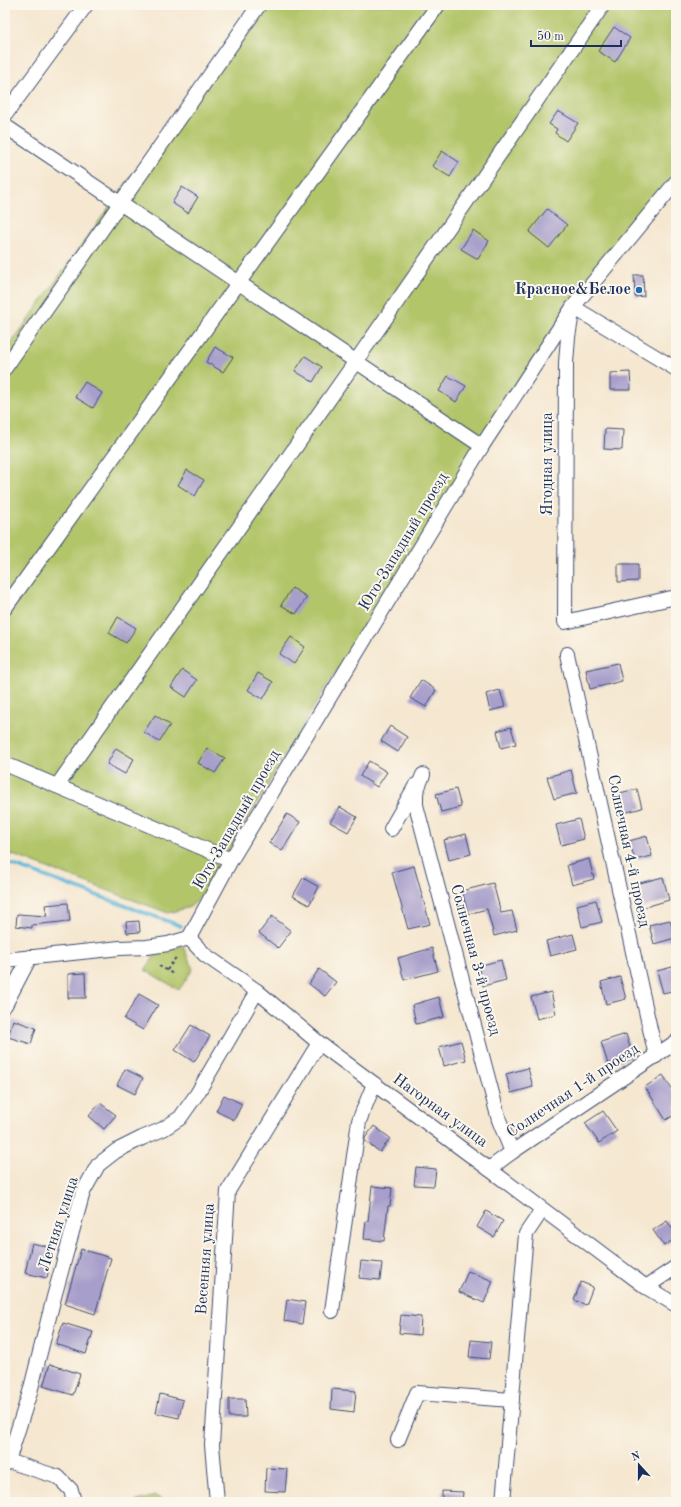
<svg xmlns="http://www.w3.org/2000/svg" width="681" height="1507" font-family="'Old Standard TT',serif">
  <rect width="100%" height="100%" fill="#fbf7ec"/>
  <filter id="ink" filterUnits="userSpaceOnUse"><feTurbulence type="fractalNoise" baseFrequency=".025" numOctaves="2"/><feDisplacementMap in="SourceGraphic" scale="8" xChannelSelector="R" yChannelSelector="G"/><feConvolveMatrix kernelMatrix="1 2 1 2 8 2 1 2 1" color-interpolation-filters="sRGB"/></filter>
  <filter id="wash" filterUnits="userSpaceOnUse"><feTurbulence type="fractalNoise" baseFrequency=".012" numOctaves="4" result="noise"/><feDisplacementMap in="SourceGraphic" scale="16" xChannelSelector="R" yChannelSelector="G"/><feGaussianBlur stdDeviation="0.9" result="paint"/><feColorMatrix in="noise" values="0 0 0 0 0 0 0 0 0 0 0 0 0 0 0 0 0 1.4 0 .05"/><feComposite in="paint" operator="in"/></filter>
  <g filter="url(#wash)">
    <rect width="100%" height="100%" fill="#f5e7d0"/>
    <!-- green -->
    <g fill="#b2c569" stroke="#667a64">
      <polygon points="254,5 676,5 676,172 571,307 321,695 201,897 190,907 168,913 5,852 5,352"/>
      <polygon points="183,946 193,969 179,990 145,970 158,951"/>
      <polygon points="155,1496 168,1502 135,1502 137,1501"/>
    </g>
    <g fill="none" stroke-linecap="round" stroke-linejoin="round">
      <!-- stream -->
      <polyline stroke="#5eb6db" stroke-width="3.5" points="5,862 181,926"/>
    </g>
    <g id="blocks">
      <!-- building -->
      <g fill="#a79ecb">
        <polygon points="614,27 630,38 615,62 598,51"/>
        <polygon points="558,111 578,123 566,141 555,133 557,129 549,124"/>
        <polygon points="442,151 459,162 450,177 432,166"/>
        <polygon points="182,187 198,197 188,213 172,203"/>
        <polygon points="547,209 567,225 549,248 529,232"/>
        <polygon points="473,230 489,241 478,259 461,249"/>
        <polygon points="634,275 643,275 644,296 635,297"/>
        <polygon points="215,347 233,357 223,372 206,362"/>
        <polygon points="305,356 322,367 313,382 295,371"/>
        <polygon points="630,372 631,390 610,390 610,373"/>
        <polygon points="448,376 466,386 456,402 439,391"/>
        <polygon points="85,382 102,393 93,408 75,397"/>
        <polygon points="605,429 623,430 622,450 604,449"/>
        <polygon points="187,470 204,480 195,496 178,485"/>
        <polygon points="618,564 638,564 638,581 618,582"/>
        <polygon points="292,588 307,597 296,614 281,605"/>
        <polygon points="118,617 136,628 126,643 109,633"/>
        <polygon points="291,637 305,647 294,664 279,654"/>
        <polygon points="618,663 622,681 590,689 586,670"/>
        <polygon points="182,670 197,680 186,697 171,687"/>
        <polygon points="258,673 273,682 263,699 248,690"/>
        <polygon points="421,680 436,690 426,707 410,698"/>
        <polygon points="500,690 505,707 490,711 486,694"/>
        <polygon points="155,715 170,725 159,742 144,732"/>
        <polygon points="390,726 407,737 398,752 381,741"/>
        <polygon points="511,727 516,744 501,748 497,731"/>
        <polygon points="116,748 134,759 125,774 107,764"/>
        <polygon points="207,748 225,758 215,773 198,763"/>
        <polygon points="369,761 387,772 377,787 360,776"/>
        <polygon points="571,770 577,793 554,799 547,777"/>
        <polygon points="456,789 461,807 441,812 436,794"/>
        <polygon points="637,789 642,808 620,814 615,794"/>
        <polygon points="340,807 357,817 348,832 330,822"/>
        <polygon points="287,814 300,822 282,851 269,843"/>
        <polygon points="579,819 584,839 561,845 556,825"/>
        <polygon points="466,834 471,854 449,860 444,840"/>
        <polygon points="647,836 652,856 635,860 629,841"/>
        <polygon points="589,859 594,879 572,885 567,865"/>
        <polygon points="414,866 430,924 408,929 392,872"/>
        <polygon points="663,877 669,900 642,908 636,884"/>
        <polygon points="303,878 319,887 309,905 293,896"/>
        <polygon points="493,883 501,913 512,911 517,930 494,936 487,909 468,914 462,891"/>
        <polygon points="596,900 602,922 582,927 577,905"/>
        <polygon points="68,903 70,921 32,925 32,928 16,926 17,914 47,916 45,905"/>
        <polygon points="272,916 291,931 278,948 259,933"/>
        <polygon points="670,920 675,938 654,944 649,925"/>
        <polygon points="139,921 140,932 127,933 126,922"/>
        <polygon points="573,934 577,949 550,956 546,941"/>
        <polygon points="432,948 438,971 404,980 398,958"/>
        <polygon points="501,960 506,980 483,986 478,966"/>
        <polygon points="676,966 676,990 663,993 657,971"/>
        <polygon points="319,969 336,982 325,996 309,984"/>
        <polygon points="85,973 86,998 68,998 68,974"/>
        <polygon points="620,977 626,999 606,1004 601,982"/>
        <polygon points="551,992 556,1014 537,1019 531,997"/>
        <polygon points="139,994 158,1005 143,1030 124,1019"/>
        <polygon points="439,997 444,1017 416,1024 412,1005"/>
        <polygon points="13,1020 36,1028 31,1044 8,1037"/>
        <polygon points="191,1025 210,1036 194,1062 175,1050"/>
        <polygon points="626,1034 633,1057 608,1064 601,1042"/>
        <polygon points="461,1041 466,1060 444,1066 439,1047"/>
        <polygon points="528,1068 533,1087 511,1093 506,1074"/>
        <polygon points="125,1069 143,1078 135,1094 117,1085"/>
        <polygon points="663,1075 676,1096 676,1114 666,1120 645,1087"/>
        <polygon points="224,1095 242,1104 234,1120 216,1111"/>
        <polygon points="100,1103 116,1115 104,1129 89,1116"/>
        <polygon points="603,1111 617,1131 599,1143 585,1123"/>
        <polygon points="374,1126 390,1138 380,1152 365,1141 365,1138"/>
        <polygon points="416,1167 436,1169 434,1186 414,1185"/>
        <polygon points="372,1186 392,1188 390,1206 388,1206 384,1241 364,1239 366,1221 368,1221"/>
        <polygon points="486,1211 503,1221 494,1237 477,1227"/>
        <polygon points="667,1221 676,1234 676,1238 664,1246 653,1230"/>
        <polygon points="32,1243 53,1248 47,1278 25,1273"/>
        <polygon points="81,1249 111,1258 95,1314 65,1304"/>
        <polygon points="361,1261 382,1263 380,1280 359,1278"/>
        <polygon points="468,1271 493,1281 484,1303 459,1292"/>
        <polygon points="581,1282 593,1287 586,1305 574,1300"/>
        <polygon points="287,1299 305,1302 302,1324 284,1321"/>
        <polygon points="401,1315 421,1317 420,1335 399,1333"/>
        <polygon points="63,1323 93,1332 86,1354 56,1344"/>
        <polygon points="471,1340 491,1342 489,1359 469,1357"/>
        <polygon points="50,1364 80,1374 73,1395 43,1386"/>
        <polygon points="332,1389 356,1391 354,1412 331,1409"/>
        <polygon points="160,1394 183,1400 179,1418 156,1413"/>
        <polygon points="229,1399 245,1399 246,1417 229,1417"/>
        <polygon points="266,1468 287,1469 285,1492 265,1491"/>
        <polygon points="442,1491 463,1492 462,1502 442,1502"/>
      </g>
    </g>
  </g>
  <g filter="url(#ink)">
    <use href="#blocks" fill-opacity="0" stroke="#3c4b6f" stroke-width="1"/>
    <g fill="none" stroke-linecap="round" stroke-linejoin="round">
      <defs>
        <g id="minor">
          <polyline points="5,115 86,5"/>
          <polyline points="5,126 482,446"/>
          <polyline points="5,368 259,5"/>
          <polyline points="676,369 573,307 568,337 566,363 565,622 676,597"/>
          <polyline points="5,608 438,5"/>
          <polyline points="567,654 656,1056"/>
          <polyline points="5,764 231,860"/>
          <polyline points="423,775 416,792 416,805 499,1120 512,1152"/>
          <polyline points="57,786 356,361 603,5"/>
          <polyline points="391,829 416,785"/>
          <polyline points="189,938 231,860 482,446 573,307 676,182"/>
          <polyline points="189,938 205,955 257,991 319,1043 489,1169 646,1287 676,1305"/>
          <polyline points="5,960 120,948 147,947 168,944 189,938"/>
          <polyline points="5,1005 30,957"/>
          <polyline points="489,1169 512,1152 676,1042"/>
          <polyline points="646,1287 676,1267"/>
          <polyline points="332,1311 359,1121 374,1084"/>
          <polyline points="398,1440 417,1393 512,1400"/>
          <polyline points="8,1461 30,1392 54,1297 83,1192 98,1165 116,1151 142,1138 163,1129 180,1118 197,1094 257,991"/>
          <polyline points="5,1464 8,1461 58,1477 71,1490 74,1502"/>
          <polyline points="217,1502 212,1445 228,1191 319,1043"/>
          <polyline points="503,1502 526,1234 542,1210"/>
        </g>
      </defs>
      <!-- minor casing -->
      <use href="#minor" stroke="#3c4b6f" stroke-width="16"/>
      <!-- path -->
      <g stroke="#3c4b6f" stroke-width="2" stroke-dasharray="3 3" stroke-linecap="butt">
        <polyline points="159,966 173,974"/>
        <polyline points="167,970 177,956"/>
      </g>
      <!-- minor -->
      <use href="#minor" stroke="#fff" stroke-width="14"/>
    </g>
  </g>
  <!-- markers -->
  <circle fill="#1f6fb2" stroke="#fbf7ec" stroke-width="1.5" cx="639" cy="290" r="4"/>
  <g text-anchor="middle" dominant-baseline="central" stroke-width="4" stroke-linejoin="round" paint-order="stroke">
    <!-- poi labels -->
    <g font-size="16" font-weight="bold" fill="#1b2f5e" stroke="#fbf7ec" text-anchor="end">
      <text x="631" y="290">Красное&amp;Белое</text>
    </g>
    <!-- street labels -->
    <g font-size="16" fill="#1b2f5e" stroke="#fbf7ec">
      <text transform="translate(548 464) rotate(-90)">Ягодная улица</text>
      <text transform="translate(404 542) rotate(-59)">Юго-Западный проезд</text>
      <text transform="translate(237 820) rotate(-60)">Юго-Западный проезд</text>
      <text transform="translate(628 851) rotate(78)">Солнечная 4-й проезд</text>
      <text transform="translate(475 960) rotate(75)">Солнечная 3-й проезд</text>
      <text transform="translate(573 1091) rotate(-34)">Солнечная 1-й проезд</text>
      <text transform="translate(440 1111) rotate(36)">Нагорная улица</text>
      <text transform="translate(59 1224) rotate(-72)">Летняя улица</text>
      <text transform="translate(206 1259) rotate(-86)">Весенняя улица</text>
    </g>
  </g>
  <!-- margin -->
  <rect width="681" height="1507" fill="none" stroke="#fbf7ec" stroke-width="20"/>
  <!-- north arrow -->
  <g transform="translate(639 1465) rotate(339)" stroke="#fbf7ec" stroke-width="3" paint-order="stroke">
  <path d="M0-3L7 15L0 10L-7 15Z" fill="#1b2f5e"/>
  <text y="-6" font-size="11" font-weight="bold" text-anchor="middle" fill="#1b2f5e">N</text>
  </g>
  <!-- scale -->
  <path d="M531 40v6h90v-6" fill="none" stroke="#1b2f5e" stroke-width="2"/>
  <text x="537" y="40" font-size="12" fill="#1b2f5e" stroke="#fbf7ec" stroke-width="3" paint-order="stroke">50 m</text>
</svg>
